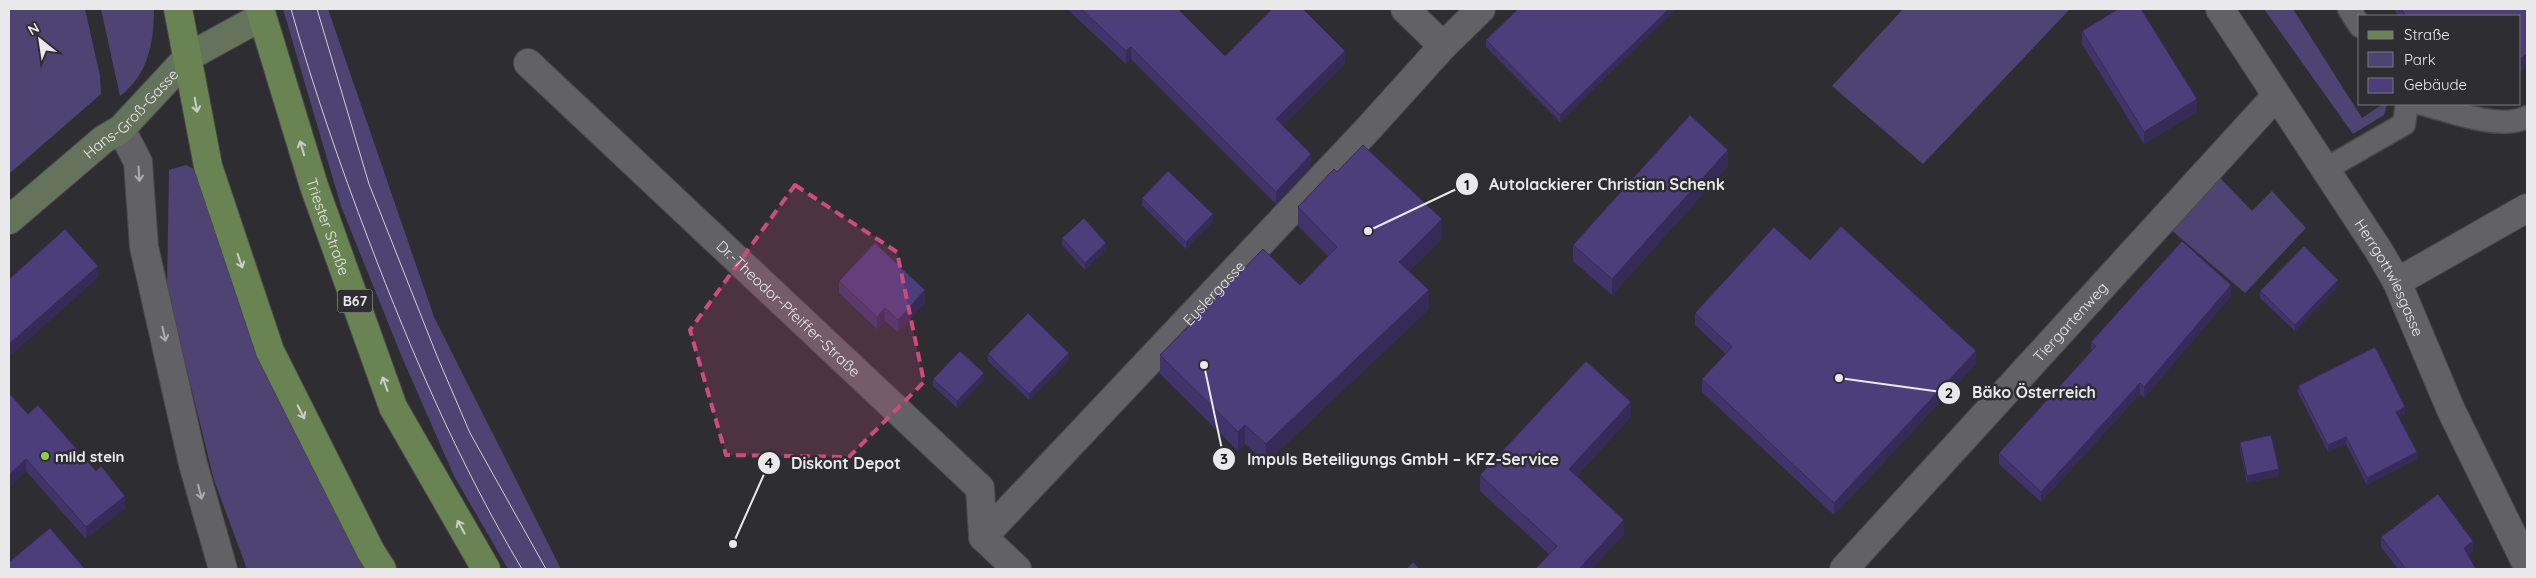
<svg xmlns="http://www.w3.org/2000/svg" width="2536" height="578" font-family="Quicksand,sans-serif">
  <rect width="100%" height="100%" fill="#2e2d32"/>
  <!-- green -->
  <g fill="#4e4474">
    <polygon points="9,9 85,9 100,76 101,94 9,174"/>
    <path d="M 101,9 L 154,9 C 154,42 148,75 120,96 Z"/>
    <polygon points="283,9 328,9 434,317 561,569 508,569 454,476 401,355 341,206"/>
    <polygon points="1903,9 2070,9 1923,164 1832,86"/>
    <polygon points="2264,9 2293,9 2362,118 2383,104 2387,104 2384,115 2353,134"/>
    <polygon points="186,165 200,172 367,569 247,569 214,480 167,289 169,170"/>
    <polygon points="2220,178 2252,211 2272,191 2306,228 2245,293 2170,229"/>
  </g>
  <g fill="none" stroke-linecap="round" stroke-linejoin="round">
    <defs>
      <g id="lane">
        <polyline points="2349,9 2360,26"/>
        <path d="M 2423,104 C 2451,111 2500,131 2527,117"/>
        <polyline points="2324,170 2404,124 2407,104"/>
      </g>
      <g id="street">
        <polyline points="1405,9 1443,46"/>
        <path id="s1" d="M 2220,9 L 2379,251 L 2397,282 L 2451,410 L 2527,565"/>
        <path id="s2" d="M 528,63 L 980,488 L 983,537 L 1017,569"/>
        <polyline points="121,129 138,162 144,247 193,464 223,569"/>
        <polyline points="2397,282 2527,208"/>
        <path id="s3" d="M 983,537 L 1369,128 L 1443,46 L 1481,9"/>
        <path id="s4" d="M 1844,569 L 2276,96"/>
      </g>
      <g id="secondary">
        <path id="s5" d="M 9,220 L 104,139 L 121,129 L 188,57 L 261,17"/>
      </g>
      <g id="primary">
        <polyline points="178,9 208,166 270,351 371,552 382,569"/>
        <path id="s6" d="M 260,9 L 314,186 L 393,407 L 486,569"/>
      </g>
    </defs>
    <!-- lane casing -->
    <use href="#lane" stroke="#49484b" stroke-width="25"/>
    <!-- street casing -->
    <use href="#street" stroke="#49484b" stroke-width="30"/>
    <!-- secondary casing -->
    <use href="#secondary" stroke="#49484b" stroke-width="30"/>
    <!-- primary casing -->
    <use href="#primary" stroke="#49484b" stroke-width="30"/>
    <!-- lane -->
    <use href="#lane" stroke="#616166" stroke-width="22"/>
    <!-- street -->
    <use href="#street" stroke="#616166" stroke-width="28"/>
    <!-- secondary -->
    <use href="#secondary" stroke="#65725c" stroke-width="28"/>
    <!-- primary -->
    <use href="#primary" stroke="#698452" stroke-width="28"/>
    <!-- tram -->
    <g stroke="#cfced1" stroke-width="1">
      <path d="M 291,9 C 313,87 340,165 369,241 C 412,354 460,465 522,569"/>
      <polyline points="317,9 369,184 437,356 470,433 546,569"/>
    </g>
  </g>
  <!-- wall -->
  <g fill="#41346a">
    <polygon points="1067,9 1178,9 1225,56 1345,63 1283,125 1311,166 1276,204 1131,59 1126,64"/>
    <polygon points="1518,9 1676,9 1560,122 1486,47 1486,40"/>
    <polygon points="2394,9 2527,9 2520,16 2398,16"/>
    <polygon points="2082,31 2197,112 2144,144 2082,44"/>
    <polygon points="1728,166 1612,295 1573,261 1573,245"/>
    <polygon points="1337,172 1442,238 1409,271 1429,309 1266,463 1245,444 1238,451 1160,374 1160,355 1300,285 1328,256 1298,226 1298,207"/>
    <polygon points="1142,198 1213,221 1186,249 1142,205"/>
    <polygon points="1062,238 1106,250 1085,270 1062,245"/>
    <polygon points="1810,260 1976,364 1834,515 1702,392 1702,379 1726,354 1695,325 1695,313"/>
    <polygon points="839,281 925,303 898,332 885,321 877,329 839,293"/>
    <polygon points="2338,287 2295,331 2260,298 2260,291"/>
    <polygon points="2231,296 2144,398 2140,394 2041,502 1999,464 1999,453 2091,352 2091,342"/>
    <polygon points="988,354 1069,360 1029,400 988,361"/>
    <polygon points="933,379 984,380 957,408 933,386"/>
    <polygon points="2298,386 2405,414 2399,417 2417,459 2367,485 2346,444 2328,452 2298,393"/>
    <polygon points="28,414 125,508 86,539 26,471 9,487"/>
    <polygon points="1631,417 1576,476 1624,535 1549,554 1480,491 1480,475"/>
    <polygon points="2240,442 2279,476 2247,483 2240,449"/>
    <polygon points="2381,537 2473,551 2468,555 2476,569 2398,569 2381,547"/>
  </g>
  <!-- shaded-wall -->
  <g fill="#352b56">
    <polygon points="1669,9 1676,9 1560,122 1560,115"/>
    <polygon points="1131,47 1131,59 1126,64 1126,51"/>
    <polygon points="1345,51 1345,63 1276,132 1276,119"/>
    <polygon points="2527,54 2527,67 2520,72 2520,59"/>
    <polygon points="2197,99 2197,112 2144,144 2144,132"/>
    <polygon points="1728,150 1728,166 1612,295 1612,279"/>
    <polygon points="1311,154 1311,166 1276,204 1276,192"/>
    <polygon points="1213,214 1213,221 1186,249 1186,242"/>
    <polygon points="1442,219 1442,238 1399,281 1399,262"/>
    <polygon points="1106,243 1106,250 1085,270 1085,263"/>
    <polygon points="98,266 98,278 9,357 9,344"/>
    <polygon points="2338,280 2338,287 2295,331 2295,325"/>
    <polygon points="2231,285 2231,296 2144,398 2144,387"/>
    <polygon points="925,290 925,303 898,332 898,320"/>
    <polygon points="1429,290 1429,309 1266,463 1266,444"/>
    <polygon points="885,308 885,321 877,329 877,317"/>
    <polygon points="1976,351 1976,364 1834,515 1834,503"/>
    <polygon points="1069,353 1069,360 1029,400 1029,394"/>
    <polygon points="984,373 984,380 957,408 957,401"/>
    <polygon points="2140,383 2140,394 2041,502 2041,492"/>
    <polygon points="1631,402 1631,417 1569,485 1569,469"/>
    <polygon points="2405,407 2405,414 2396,419 2396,412"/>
    <polygon points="1245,425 1245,444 1238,451 1238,432"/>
    <polygon points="2346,437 2346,444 2328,452 2328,445"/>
    <polygon points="2417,452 2417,459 2367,485 2367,478"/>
    <polygon points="26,459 26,471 9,487 9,475"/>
    <polygon points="2279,469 2279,476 2247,483 2247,476"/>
    <polygon points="125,496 125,508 86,539 86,527"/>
    <polygon points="1624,520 1624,535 1592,569 1579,569"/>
    <polygon points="2473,541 2473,551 2464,559 2464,548"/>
  </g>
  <!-- building -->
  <g fill="#4c3d7b" stroke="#352b56">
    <polygon points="1081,9 1178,9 1225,56 1272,9 1303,9 1345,51 1276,119 1311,154 1276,192 1131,47 1126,51"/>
    <polygon points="1518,9 1669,9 1560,115 1486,40"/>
    <polygon points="2118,9 2141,9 2197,99 2144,132 2082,31"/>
    <polygon points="2401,9 2527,9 2527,54 2520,59 2520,16 2406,16"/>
    <polygon points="1690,115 1728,150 1612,279 1573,245"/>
    <polygon points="1363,145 1442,219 1399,262 1429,290 1266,444 1245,425 1238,432 1160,355 1263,249 1300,285 1337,247 1298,207 1334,169 1337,172"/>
    <polygon points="1168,171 1213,214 1186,242 1142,198"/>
    <polygon points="1084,218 1106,243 1085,263 1062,238"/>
    <polygon points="1841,226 1976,351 1834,503 1702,379 1732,347 1695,313 1774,227 1810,260"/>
    <polygon points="65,229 98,266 9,344 9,279"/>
    <polygon points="2182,241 2231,285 2144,387 2140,383 2041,492 1999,453 2096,346 2091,342"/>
    <polygon points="875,243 925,290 898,320 885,308 877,317 839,281"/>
    <polygon points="2304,246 2338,280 2295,325 2260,291"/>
    <polygon points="1028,313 1069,353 1029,394 988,354"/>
    <polygon points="2375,347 2405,407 2396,412 2417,452 2367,478 2346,437 2328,445 2298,386"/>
    <polygon points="960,351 984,373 957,401 933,379"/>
    <polygon points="1586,361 1631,402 1569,469 1624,520 1579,569 1535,569 1557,546 1480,475"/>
    <polygon points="9,393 28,414 38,405 96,471 101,466 125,496 86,527 26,459 9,475"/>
    <polygon points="2271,435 2279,469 2247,476 2240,442"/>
    <polygon points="2438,494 2473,541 2464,548 2476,569 2406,569 2381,537"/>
    <polygon points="50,528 85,569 9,569 9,562"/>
    <polygon points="1413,562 1420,569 1406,569"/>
  </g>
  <!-- one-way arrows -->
  <defs><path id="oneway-shaft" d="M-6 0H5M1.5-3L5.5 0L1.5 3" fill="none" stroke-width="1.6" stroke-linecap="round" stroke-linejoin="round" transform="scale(1.25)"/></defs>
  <g stroke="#c9cfc5">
    <use href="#oneway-shaft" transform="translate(196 105) rotate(80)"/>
    <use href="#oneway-shaft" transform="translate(302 148) rotate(-107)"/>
    <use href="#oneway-shaft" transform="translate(240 261) rotate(71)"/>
    <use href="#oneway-shaft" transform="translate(385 384) rotate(-110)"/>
    <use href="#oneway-shaft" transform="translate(301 412) rotate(63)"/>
    <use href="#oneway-shaft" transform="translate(461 527) rotate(-119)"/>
  </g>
  <g stroke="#acabaf">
    <use href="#oneway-shaft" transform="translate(139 174) rotate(86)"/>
    <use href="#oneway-shaft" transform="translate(164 334) rotate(77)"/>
    <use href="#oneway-shaft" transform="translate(200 492) rotate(75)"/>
  </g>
  <!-- marked area -->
  <path fill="#cc4c7f" fill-opacity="0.2" stroke="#cc4c7f" stroke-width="4" stroke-dasharray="10 6" stroke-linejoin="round" d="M 795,185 L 897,252 L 924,382 L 849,457 L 726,455 L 690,330 Z"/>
  <!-- markers -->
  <circle fill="#8cce45" stroke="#2e2d32" stroke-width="2" cx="45" cy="456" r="5"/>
  <g text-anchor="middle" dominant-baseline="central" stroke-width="5" stroke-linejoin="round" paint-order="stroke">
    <!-- shield labels -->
    <rect fill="#2e2d32" stroke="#b1b0b4" stroke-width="1" x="337.5" y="289.5" width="35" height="23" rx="4"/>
    <g font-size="14" font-weight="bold" fill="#e9e8eb">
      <text x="355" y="301">B67</text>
    </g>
    <!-- street labels -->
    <g font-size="15" fill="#e9e8eb" stroke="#2e2d32">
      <text stroke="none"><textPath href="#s5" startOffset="162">Hans-Groß-Gasse</textPath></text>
      <text stroke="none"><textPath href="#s6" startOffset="228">Triester Straße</textPath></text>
      <text stroke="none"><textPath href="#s1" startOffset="318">Herrgottwiesgasse</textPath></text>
      <text stroke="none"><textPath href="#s3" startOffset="336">Eyslergasse</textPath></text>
      <text stroke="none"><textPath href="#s2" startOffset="358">Dr.-Theodor-Pfeiffer-Straße</textPath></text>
      <text stroke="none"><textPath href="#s4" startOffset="335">Tiergartenweg</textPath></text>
    </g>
    <!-- poi labels -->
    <g font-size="15" font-weight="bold" fill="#e9e8eb" stroke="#2e2d32" text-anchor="start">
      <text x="55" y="456">mild stein</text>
    </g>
  </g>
  <!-- callouts -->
  <path fill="none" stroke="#e9e8eb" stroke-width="2" d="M1368 231L1467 184M1839 378L1949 393M1204 365L1224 459M733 544L769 463"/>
  <g fill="#e9e8eb" stroke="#2e2d32" stroke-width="2">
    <circle cx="1368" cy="231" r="5"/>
    <circle cx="1839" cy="378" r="5"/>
    <circle cx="1204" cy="365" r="5"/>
    <circle cx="733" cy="544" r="5"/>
    <circle cx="1467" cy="184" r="12"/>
    <circle cx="1949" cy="393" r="12"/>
    <circle cx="1224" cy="459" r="12"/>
    <circle cx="769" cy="463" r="12"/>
  </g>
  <g font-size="15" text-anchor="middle" font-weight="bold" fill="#111">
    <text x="1467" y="190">1</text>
    <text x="1949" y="398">2</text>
    <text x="1224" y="464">3</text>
    <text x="769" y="468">4</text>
  </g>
  <g font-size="16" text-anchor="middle" font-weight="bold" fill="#e9e8eb" stroke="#2e2d32" stroke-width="5" stroke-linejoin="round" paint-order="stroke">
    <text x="1607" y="190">Autolackierer Christian Schenk</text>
    <text x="2034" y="398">Bäko Österreich</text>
    <text x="1403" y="465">Impuls Beteiligungs GmbH – KFZ-Service</text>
    <text x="846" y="469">Diskont Depot</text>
  </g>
  <!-- border -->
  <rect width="2536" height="578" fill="none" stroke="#e9e8eb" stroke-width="20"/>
  <!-- legend -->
  <rect x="2358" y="15" width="162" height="90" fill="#2e2d32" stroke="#79787c"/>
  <rect x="2368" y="31" width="25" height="8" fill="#698452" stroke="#79787c"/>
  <text x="2404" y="40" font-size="15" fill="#e9e8eb">Straße</text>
  <rect x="2368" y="52" width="25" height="15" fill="#4e4474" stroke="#79787c"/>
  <text x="2404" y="65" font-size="15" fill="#e9e8eb">Park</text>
  <rect x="2368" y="78" width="25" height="15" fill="#4c3d7b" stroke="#79787c"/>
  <text x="2404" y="90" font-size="15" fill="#e9e8eb">Gebäude</text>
  <!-- north arrow -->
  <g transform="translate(40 40) rotate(330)" stroke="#2e2d32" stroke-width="4" paint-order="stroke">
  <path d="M0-4L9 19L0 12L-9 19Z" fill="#e9e8eb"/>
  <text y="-8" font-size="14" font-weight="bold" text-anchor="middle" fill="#e9e8eb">N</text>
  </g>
</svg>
